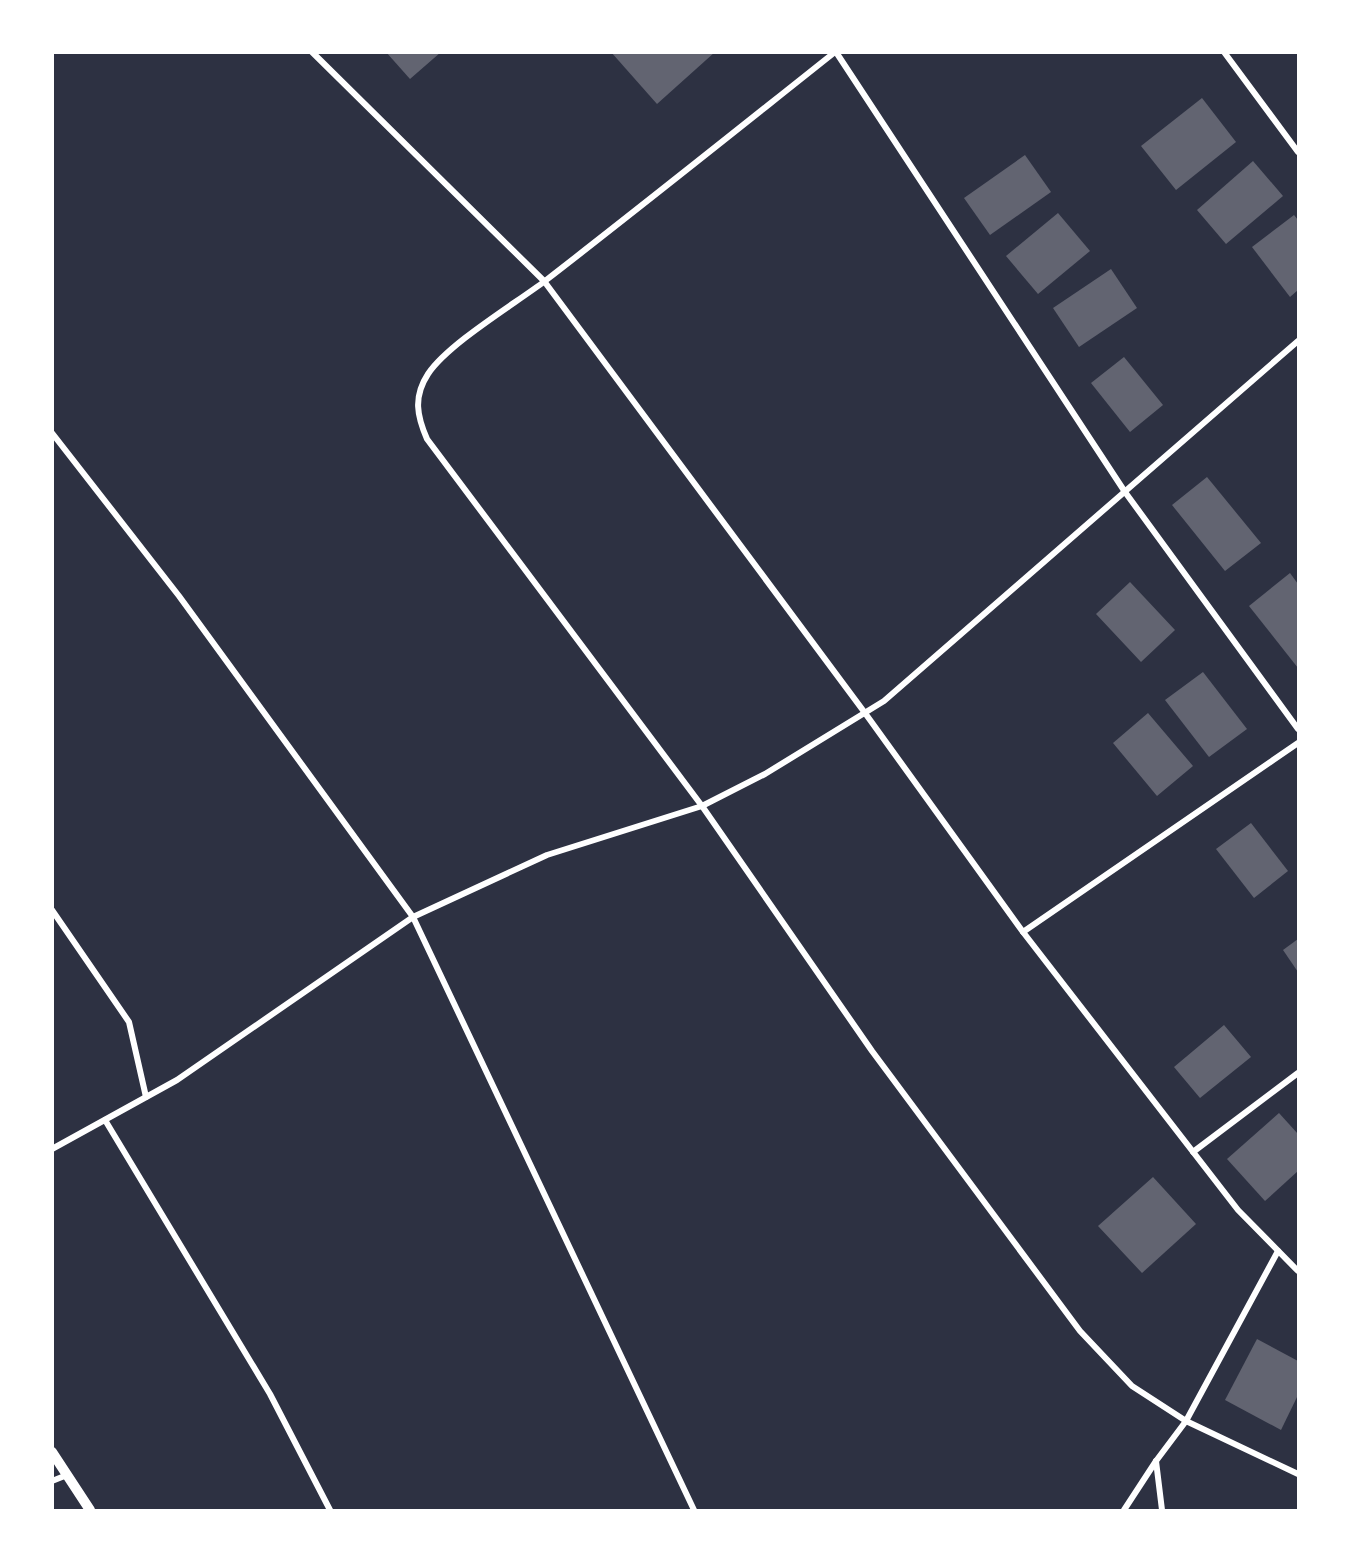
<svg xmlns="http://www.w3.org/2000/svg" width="1351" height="1563" font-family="Barlow,sans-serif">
  <rect width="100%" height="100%" fill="#2d3142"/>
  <!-- building -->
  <g fill="#626471">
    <polygon points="386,52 441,52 410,79"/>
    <polygon points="611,52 715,52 657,104"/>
    <polygon points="1202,98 1236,142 1176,190 1141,146"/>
    <polygon points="1025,155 1051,192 990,235 964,198"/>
    <polygon points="1253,161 1283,196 1226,244 1197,210"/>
    <polygon points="1058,213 1090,251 1038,294 1006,256"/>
    <polygon points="1294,215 1298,220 1298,290 1290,297 1252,247"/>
    <polygon points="1111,269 1137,308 1079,347 1053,308"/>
    <polygon points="1124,357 1163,405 1130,432 1091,383"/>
    <polygon points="1207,477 1261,543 1225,571 1172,505"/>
    <polygon points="1290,573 1298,584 1298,668 1249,606"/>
    <polygon points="1130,582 1175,630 1141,662 1096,614"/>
    <polygon points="1203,672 1247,729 1209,757 1165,700"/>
    <polygon points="1148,713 1193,766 1157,796 1113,743"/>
    <polygon points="1251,823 1288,871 1254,898 1216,849"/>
    <polygon points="1298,939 1298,972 1283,950"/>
    <polygon points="1224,1025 1251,1057 1200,1098 1174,1067"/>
    <polygon points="1279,1113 1298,1134 1298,1171 1265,1201 1227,1159"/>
    <polygon points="1153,1177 1196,1224 1142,1273 1098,1226"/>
    <polygon points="1257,1339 1298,1361 1298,1395 1281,1430 1225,1400"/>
  </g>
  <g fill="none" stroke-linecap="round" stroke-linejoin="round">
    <!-- minor -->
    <g stroke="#fff" stroke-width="6">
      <polyline points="312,52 544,281 865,713 1023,932 1238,1210 1298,1271"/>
      <path d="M 835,52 C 738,129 642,206 545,281 C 513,305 448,344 428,374 C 413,397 417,416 427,439 L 702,806 L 872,1051 L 1080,1331 L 1132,1386 L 1186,1421 L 1298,1474"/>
      <polyline points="836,52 1125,492 1298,729"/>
      <polyline points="1224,52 1298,152"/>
      <polyline points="52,433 179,596 413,917 694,1510"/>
      <polyline points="52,910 129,1022 146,1097"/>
      <polyline points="1023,932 1298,743"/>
      <polyline points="105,1120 270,1394 330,1510"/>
      <polyline points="52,1149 177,1080 413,917 547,855 702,806 765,774 884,701 1298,341"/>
      <polyline points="1193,1152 1298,1073"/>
      <polyline points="1156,1461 1162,1510"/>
      <polyline points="52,1481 67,1475"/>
      <polyline points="1124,1510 1156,1461 1186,1421 1278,1251"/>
    </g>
    <!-- tertiary -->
    <polyline stroke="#fff" stroke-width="10" points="52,1452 90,1510"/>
  </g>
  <!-- border -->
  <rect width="1351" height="1563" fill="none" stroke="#ffffff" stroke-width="108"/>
</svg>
